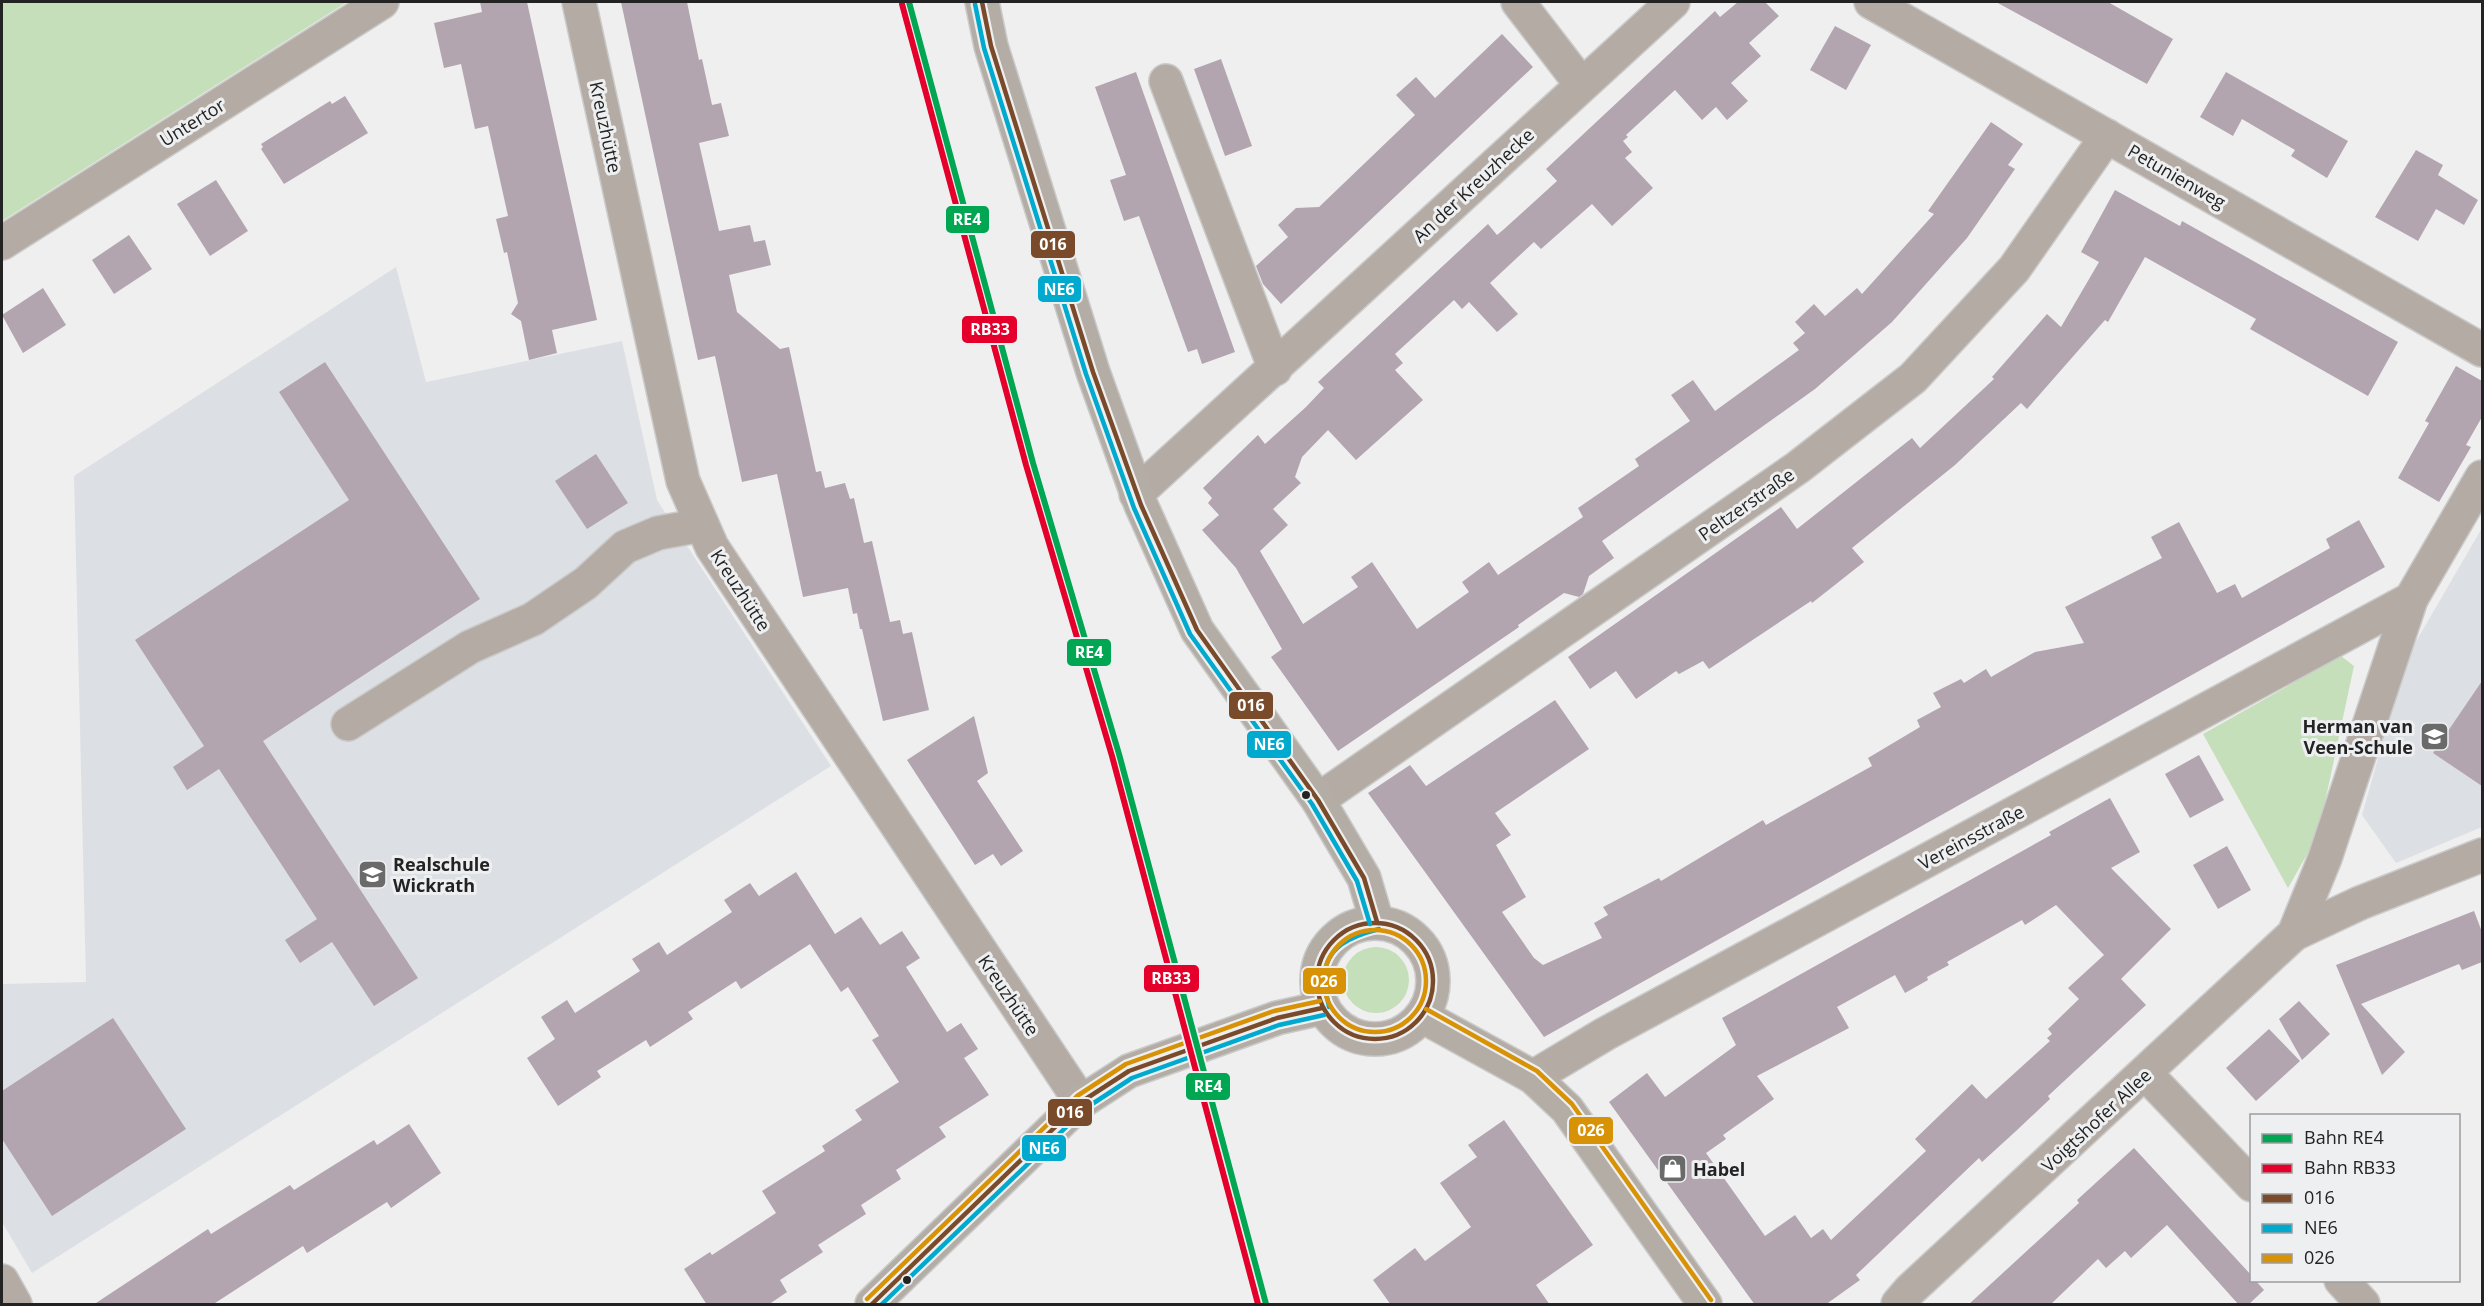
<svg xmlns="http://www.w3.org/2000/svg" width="2484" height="1306" font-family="'Open Sans',sans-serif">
  <rect width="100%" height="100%" fill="#efefef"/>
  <!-- built -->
  <g fill="#dce0e4">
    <polygon points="396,267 426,382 622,341 657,500 831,766 32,1273 2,1222 2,984 86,982 74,476"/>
    <polygon points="2482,528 2482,827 2396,863 2362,815 2407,657"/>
  </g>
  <!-- green -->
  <g fill="#c6dfbb">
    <polygon points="2,2 347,2 2,221"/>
    <polygon points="2341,656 2354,666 2318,835 2288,888 2203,734"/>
    <circle cx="1376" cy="980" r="33"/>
  </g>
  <!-- building -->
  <g fill="#b2a5b0" fill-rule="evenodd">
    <polygon points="480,2 527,2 597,320 552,330 557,353 529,360 521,321 511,314 518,303 507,252 504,253 496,219 508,216 488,126 475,129 461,64 444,68 434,23 482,12"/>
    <polygon points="621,2 687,2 699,60 702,59 712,105 721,103 729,136 699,143 719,231 750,225 754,242 765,240 771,265 729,275 737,312 780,349 789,347 816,472 821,471 825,488 845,483 850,499 854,498 864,543 872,541 890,622 900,620 903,634 912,632 929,710 883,721 862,629 860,629 857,613 853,614 848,588 803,597 777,474 742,482 715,356 698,360"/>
    <polygon points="1738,2 1765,2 1779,16 1749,43 1761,56 1731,83 1748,101 1727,120 1716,107 1702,120 1675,90 1626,135 1628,137 1623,141 1632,152 1625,158 1653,188 1612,226 1592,204 1541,249 1534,242 1490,283 1518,314 1497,332 1469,302 1462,309 1454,300 1395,354 1403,363 1395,370 1423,400 1356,460 1328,430 1302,457 1295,477 1301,483 1273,509 1288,525 1260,551 1303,624 1358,587 1351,577 1372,562 1417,629 1469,592 1462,582 1489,562 1498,575 1583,517 1578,508 1639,466 1635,459 1690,421 1671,395 1693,380 1715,411 1799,350 1793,343 1805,333 1795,322 1814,304 1825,316 1857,288 1862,294 1934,214 1928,211 1991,122 2023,144 2008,165 2015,169 1967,238 1892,322 1815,389 1602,541 1614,558 1589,576 1583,594 1579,597 1564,593 1518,625 1519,627 1338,751 1271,657 1282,649 1236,568 1202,530 1219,515 1208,503 1212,498 1203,488 1258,435 1265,444 1306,407 1324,388 1318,382 1488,224 1497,235 1503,230 1557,181 1546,169 1715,11 1720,17"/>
    <polygon points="1996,2 2108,2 2173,39 2147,84"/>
    <polygon points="1835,26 1871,45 1846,90 1810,70"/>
    <polygon points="1502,34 1533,67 1281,304 1263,284 1256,266 1288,237 1278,225 1296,208 1319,207 1415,115 1396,95 1416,77 1435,98"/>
    <polygon points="1221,59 1252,146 1225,156 1194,69"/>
    <polygon points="1136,72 1235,352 1202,364 1197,349 1188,352 1139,216 1124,221 1110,180 1126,175 1095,87"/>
    <polygon points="2226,72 2348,141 2327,178 2291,156 2295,150 2242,119 2233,136 2200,117"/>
    <polygon points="345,96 368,133 284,184 261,149 263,147 261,144 330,101 332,104"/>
    <polygon points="2416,150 2443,165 2438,175 2478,200 2464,225 2436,209 2418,241 2375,217"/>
    <polygon points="216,180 248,231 210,256 177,204"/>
    <polygon points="2115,190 2180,226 2182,221 2398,342 2368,396 2250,329 2256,319 2145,257 2108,322 2105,320 2027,409 2021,403 1955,465 1852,548 1864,562 1812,603 1811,601 1709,669 1703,661 1679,674 1676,671 1636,699 1616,671 1590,689 1568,657 1781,507 1797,529 1912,438 1920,448 1994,379 1992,377 2047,314 2061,327 2099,262 2081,252"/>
    <polygon points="129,235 152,269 114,294 92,260"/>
    <polygon points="43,288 66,325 23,353 2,315"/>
    <polygon points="325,362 480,599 263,741 418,978 374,1006 332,942 300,963 285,940 317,919 219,769 187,790 173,767 204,746 135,640 349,500 279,392"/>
    <polygon points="2456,366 2482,381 2482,417 2466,445 2471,447 2439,502 2398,478 2429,423 2425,421"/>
    <polygon points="596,454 628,503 587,529 555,481"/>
    <polygon points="2359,520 2385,567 1544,1037 1368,793 1410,765 1426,786 1555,700 1589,749 1495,813 1511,835 1496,845 1526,897 1502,912 1534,958 1543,965 1602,938 1594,923 1608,915 1603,907 1659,878 1661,881 1763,820 1766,825 1872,766 1868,758 1920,727 1917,720 1941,707 1933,693 1961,679 1964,683 1986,669 1991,677 2035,652 2084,643 2065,607 2162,558 2151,537 2179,522 2217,593 2235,584 2242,598 2330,548 2326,539"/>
    <polygon points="2482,681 2482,786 2433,753"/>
    <polygon points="974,716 988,773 977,781 1023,851 1001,866 993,854 975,865 907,760"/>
    <polygon points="2199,755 2224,800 2190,818 2165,774"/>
    <path d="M 2110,798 L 2140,852 L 2111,868 L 2171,929 L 2121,979 L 2146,1005 L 2048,1096 L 2050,1099 L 2016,1131 L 1982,1162 L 1979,1158 L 1856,1275 L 1860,1280 L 1825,1305 L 1755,1305 L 1609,1102 L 1647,1073 L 1665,1097 L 1736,1045 L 1722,1018 L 2051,835 L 2049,832 ZM 2056,905 L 2104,955 L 2068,988 L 2079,999 L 2048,1029 L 2052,1034 L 2047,1038 L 2050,1041 L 1986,1099 L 1972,1084 L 1915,1139 L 1926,1151 L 1831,1240 L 1823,1229 L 1811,1238 L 1795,1215 L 1765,1236 L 1706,1153 L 1726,1139 L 1723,1135 L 1774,1099 L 1757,1076 L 1849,1028 L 1837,1007 L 1895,975 L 1905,993 L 1928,980 L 1927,977 L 1949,965 L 1947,962 L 2022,920 L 2025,925 Z"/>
    <polygon points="2227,846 2251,890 2218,909 2193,865"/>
    <polygon points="796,872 835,934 861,917 880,945 902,931 920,958 906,967 947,1032 961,1023 978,1049 964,1058 989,1095 939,1127 946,1137 896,1170 901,1179 861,1205 866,1214 818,1245 823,1252 780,1280 787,1292 768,1305 707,1305 684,1269 710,1252 712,1255 776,1213 762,1191 825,1151 822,1146 862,1120 855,1110 899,1082 872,1040 879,1036 848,987 841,992 810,944 741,989 736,981 688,1012 693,1019 650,1047 646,1040 597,1071 601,1077 558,1106 527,1058 555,1039 541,1017 567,1000 575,1013 640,971 632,959 659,942 667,955 732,912 724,900 750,883 759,896"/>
    <polygon points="2474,911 2482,932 2482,962 2462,970 2459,964 2361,1004 2405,1052 2382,1075 2336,965"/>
    <polygon points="2299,1001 2330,1034 2302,1060 2279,1019"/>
    <polygon points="113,1018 186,1129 52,1216 2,1139 2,1091"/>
    <polygon points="2269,1029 2300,1061 2256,1101 2226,1068"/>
    <polygon points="1504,1120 1593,1245 1536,1285 1550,1305 1391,1305 1373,1280 1415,1248 1425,1261 1471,1227 1440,1183 1477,1157 1468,1145"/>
    <polygon points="409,1124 441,1173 391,1208 387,1202 307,1253 303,1246 212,1305 93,1305 208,1229 211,1234 290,1185 294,1190 374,1140 377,1145"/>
    <polygon points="2134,1148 2252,1276 2252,1281 2256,1281 2264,1290 2248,1305 2239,1305 2167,1225 2131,1258 2125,1251 2106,1268 2098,1259 2050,1305 1968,1305 2079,1203 2077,1200"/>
  </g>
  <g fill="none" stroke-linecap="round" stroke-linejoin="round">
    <defs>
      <g id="minor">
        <polyline points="579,2 683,481 712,547 1081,1102"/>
        <polyline points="1518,2 1581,84"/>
        <polyline points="1871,2 2482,350"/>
        <polyline points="1166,81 1275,369"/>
        <polyline points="2,243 382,2"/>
        <polyline points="1136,494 1673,2"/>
        <polyline points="348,724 470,647 533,619 586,583 625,547 658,533 702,525"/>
        <polyline points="1318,800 1797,468 1913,378 2014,269 2107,136"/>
        <polyline points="2294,934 2360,903 2482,855"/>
        <polyline points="2146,1074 2252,1185"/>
        <polyline points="1533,1077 1605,1034 2411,599"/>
        <polyline points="2341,1280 2363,1304"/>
        <polyline points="2,1281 15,1304"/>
        <polyline points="1898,1304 1910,1290 2294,934 2325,858 2411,599 2482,477"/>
      </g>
      <g id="major">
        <polyline points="982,2 991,46 1093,372 1141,505 1197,630 1318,800 1364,878 1377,922"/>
        <circle cx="1375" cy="981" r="58"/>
        <polyline points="1422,1016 1533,1077 1567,1109 1705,1304"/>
        <polyline points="872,1304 1081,1102 1129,1071 1277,1018 1322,1008"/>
      </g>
    </defs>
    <!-- minor casing -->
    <use href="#minor" stroke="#cacaca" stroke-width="36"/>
    <!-- major casing -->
    <use href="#major" stroke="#cacaca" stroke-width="36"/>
    <!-- minor -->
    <use href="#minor" stroke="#b4aba5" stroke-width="33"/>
    <!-- major -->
    <use href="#major" stroke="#b4ada5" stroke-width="33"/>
    <defs>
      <g id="bus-1">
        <polyline points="982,2 991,46 1093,372 1141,505 1197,630 1318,800 1364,878 1377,922"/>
        <circle cx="1375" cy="981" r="58"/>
        <polyline points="872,1304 1081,1102 1129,1071 1277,1018 1322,1008"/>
      </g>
      <g id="bus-2">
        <polyline points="975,4 984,48 1086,374 1134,508 1190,634 1312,804 1357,881 1370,924"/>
        <path d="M 1329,1007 C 1328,998 1323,987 1324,979 C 1325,946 1352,936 1379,929"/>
        <polyline points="882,1304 1086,1108 1132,1078 1279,1025 1324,1015"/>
      </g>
      <g id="bus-3">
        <circle cx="1375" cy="981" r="51"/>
        <polyline points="1426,1009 1537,1071 1572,1104 1711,1300"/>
        <polyline points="867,1299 1077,1096 1126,1064 1274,1011 1320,1001"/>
      </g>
    </defs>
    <!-- bus-1 casing -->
    <use href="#bus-1" stroke="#eeeff0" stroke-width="9"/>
    <!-- bus-2 casing -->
    <use href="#bus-2" stroke="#eeeff0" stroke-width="9"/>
    <!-- bus-3 casing -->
    <use href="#bus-3" stroke="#eeeff0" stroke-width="9"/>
    <!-- bus-1 -->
    <use href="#bus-1" stroke="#7a4b2a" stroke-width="4.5"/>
    <!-- bus-2 -->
    <use href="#bus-2" stroke="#00a9ce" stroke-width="4.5"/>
    <!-- bus-3 -->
    <use href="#bus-3" stroke="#d79205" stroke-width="4.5"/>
    <defs>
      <polyline id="rail-1" points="909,2 1033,463 1119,754 1266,1304"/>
      <polyline id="rail-2" points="902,4 1026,465 1112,756 1258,1304"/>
    </defs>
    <!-- rail-1 casing -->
    <use href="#rail-1" stroke="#eeeff0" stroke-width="10"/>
    <!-- rail-2 casing -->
    <use href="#rail-2" stroke="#eeeff0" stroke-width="10"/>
    <!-- rail-1 -->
    <use href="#rail-1" stroke="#00a651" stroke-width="6"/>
    <!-- rail-2 -->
    <use href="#rail-2" stroke="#e4002b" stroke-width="6"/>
  </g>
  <!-- icons -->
  <defs>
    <symbol id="school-square" viewBox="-11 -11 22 22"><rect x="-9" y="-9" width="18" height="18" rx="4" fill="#6a6a6a" stroke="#eeeff0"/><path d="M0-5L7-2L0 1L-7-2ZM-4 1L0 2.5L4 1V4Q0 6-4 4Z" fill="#fff"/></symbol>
    <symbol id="shop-square" viewBox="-11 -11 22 22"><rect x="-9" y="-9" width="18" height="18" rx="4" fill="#6a6a6a" stroke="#eeeff0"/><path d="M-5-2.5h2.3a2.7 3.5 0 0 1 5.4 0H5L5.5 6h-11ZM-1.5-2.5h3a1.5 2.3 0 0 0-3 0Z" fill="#fff"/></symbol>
  </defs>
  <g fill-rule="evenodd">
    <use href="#school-square" x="2418" y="720" width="33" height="33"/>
    <use href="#school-square" x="356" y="858" width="33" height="33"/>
    <use href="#shop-square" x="1656" y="1152" width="33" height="33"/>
  </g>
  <!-- markers -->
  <g fill="#232323" stroke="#eeeff0" stroke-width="2">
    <circle cx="1306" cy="795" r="5"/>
    <circle cx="907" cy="1280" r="5"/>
  </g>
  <g text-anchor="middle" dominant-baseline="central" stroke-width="6" stroke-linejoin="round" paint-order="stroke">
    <!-- street labels -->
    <g font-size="18" fill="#232323" stroke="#eeeff0">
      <text transform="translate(192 122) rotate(-32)">Untertor</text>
      <text transform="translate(606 127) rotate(78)">Kreuzhütte</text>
      <text transform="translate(2177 176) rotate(30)">Petunienweg</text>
      <text transform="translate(1473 185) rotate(-43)">An der Kreuzhecke</text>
      <text transform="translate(1746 504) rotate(-35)">Peltzerstraße</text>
      <text transform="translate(741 590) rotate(57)">Kreuzhütte</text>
      <text transform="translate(1971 837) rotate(-28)">Vereinsstraße</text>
      <text transform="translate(1009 995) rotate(56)">Kreuzhütte</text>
      <text transform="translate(2096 1120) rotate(-43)">Voigtshofer Allee</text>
    </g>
    <!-- poi labels -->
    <g font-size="18" font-weight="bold" fill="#232323" stroke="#eeeff0" text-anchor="start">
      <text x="2413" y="726" text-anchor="end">Herman van<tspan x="2413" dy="21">Veen-Schule</tspan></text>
      <text x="393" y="864">Realschule<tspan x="393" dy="21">Wickrath</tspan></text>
      <text x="1693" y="1169">Habel</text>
    </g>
  </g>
  <g stroke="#eeeff0" stroke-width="2">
    <rect x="945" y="205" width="45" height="29" rx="6" fill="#00a651"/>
    <rect x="1030" y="230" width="46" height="29" rx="6" fill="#7a4b2a"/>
    <rect x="1037" y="275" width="45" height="28" rx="6" fill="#00a9ce"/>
    <rect x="961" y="315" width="57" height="29" rx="6" fill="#e4002b"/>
    <rect x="1066" y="638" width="46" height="29" rx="6" fill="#00a651"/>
    <rect x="1228" y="691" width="46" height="29" rx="6" fill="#7a4b2a"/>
    <rect x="1246" y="730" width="46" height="29" rx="6" fill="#00a9ce"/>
    <rect x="1143" y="964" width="57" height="29" rx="6" fill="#e4002b"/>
    <rect x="1302" y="967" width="45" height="28" rx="6" fill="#d79205"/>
    <rect x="1185" y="1072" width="46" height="29" rx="6" fill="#00a651"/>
    <rect x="1047" y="1098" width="46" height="29" rx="6" fill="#7a4b2a"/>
    <rect x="1568" y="1116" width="46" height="29" rx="6" fill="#d79205"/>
    <rect x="1021" y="1134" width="46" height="28" rx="6" fill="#00a9ce"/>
  </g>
  <g font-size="16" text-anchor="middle" font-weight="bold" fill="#fff">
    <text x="967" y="225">RE4</text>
    <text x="1053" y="250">016</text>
    <text x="1059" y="295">NE6</text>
    <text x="990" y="335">RB33</text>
    <text x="1089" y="658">RE4</text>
    <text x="1251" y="711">016</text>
    <text x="1269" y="750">NE6</text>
    <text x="1171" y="984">RB33</text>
    <text x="1324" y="987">026</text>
    <text x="1208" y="1092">RE4</text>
    <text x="1070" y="1118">016</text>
    <text x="1591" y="1136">026</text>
    <text x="1044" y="1154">NE6</text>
  </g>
  <!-- border -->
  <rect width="2484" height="1306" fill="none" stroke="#232323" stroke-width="6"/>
  <!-- legend -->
  <rect x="2250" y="1114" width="210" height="168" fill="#eeeff0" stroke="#9d9d9e" stroke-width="1.5"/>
  <rect x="2262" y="1134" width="30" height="9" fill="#00a651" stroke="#9d9d9e" stroke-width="1.5"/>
  <text x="2304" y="1144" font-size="18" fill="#232323">Bahn RE4</text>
  <rect x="2262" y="1164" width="30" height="9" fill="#e4002b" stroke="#9d9d9e" stroke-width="1.5"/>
  <text x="2304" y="1174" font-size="18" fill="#232323">Bahn RB33</text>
  <rect x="2262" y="1194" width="30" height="9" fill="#7a4b2a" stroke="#9d9d9e" stroke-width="1.5"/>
  <text x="2304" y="1204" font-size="18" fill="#232323">016</text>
  <rect x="2262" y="1224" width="30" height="9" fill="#00a9ce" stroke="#9d9d9e" stroke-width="1.5"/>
  <text x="2304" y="1234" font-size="18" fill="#232323">NE6</text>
  <rect x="2262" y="1254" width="30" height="9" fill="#d79205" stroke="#9d9d9e" stroke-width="1.5"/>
  <text x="2304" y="1264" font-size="18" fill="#232323">026</text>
</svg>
